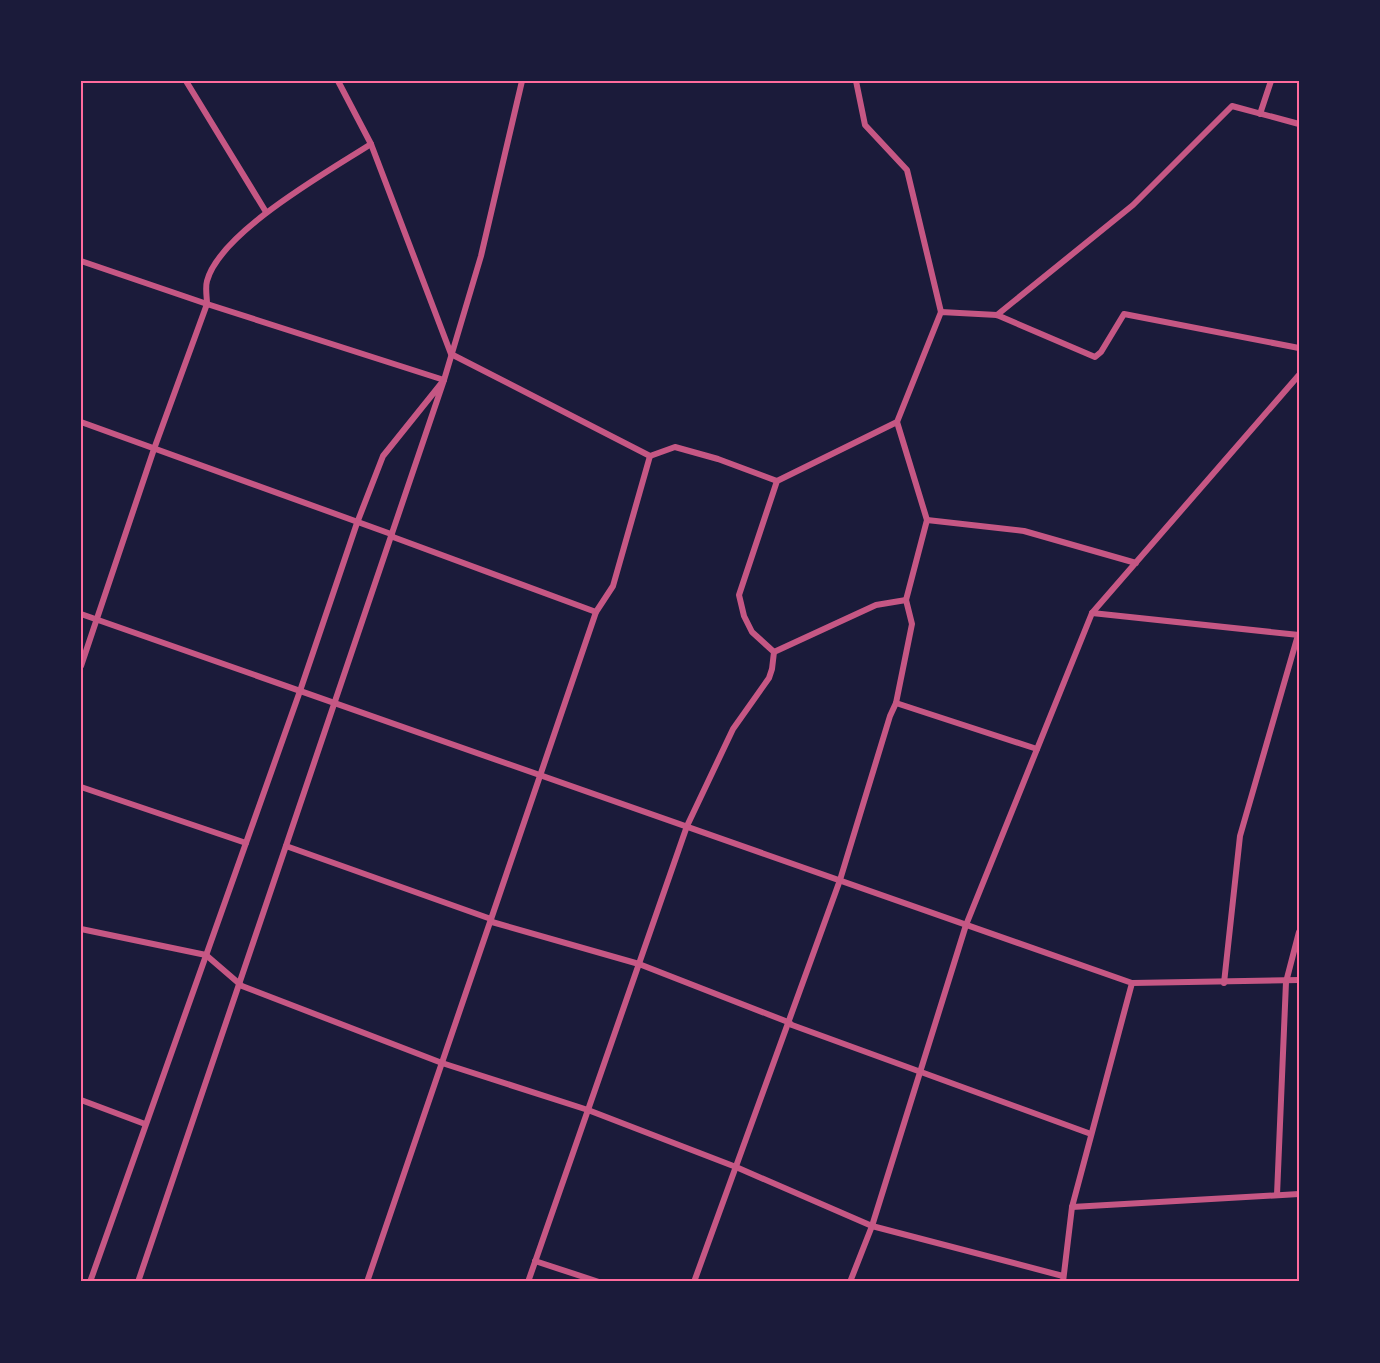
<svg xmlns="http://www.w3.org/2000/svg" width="1380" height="1363" font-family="'IBM Plex Sans',sans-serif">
  <rect width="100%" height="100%" fill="#1b1b3a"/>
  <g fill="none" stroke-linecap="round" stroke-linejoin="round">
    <!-- minor -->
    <g stroke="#c65784" stroke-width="6">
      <polyline points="186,81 266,212"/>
      <polyline points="338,81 371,144 451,354 650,456 675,447 718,459 777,481"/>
      <polyline points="856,81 865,125 907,170 941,312"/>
      <polyline points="1260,114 1271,81"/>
      <polyline points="81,261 207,304 444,380 481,256 522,81"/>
      <polyline points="997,315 1133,205 1232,106 1299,124"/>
      <polyline points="81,422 391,534 393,537 596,612"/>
      <polyline points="927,520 1024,531 1136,563"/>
      <polyline points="1092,613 1299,635"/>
      <polyline points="81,614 1132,983 1072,1207 1063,1282"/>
      <polyline points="774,652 876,605 906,600"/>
      <path d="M 81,666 L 154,449 L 207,304 C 207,297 205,288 207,281 C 220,232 329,171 371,144"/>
      <polyline points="896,703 1037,749"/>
      <polyline points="81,787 246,843"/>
      <polyline points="286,846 491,919 492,922 639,964 788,1022 792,1025 1091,1134"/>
      <polyline points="81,929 206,955 242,986 442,1063 588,1110 736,1167 872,1226 1063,1276"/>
      <polyline points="1132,983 1299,980"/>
      <polyline points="1224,983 1240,836 1298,635"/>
      <polyline points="81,1100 145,1124"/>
      <polyline points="1277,1195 1286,982 1299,932"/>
      <polyline points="1072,1207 1299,1194"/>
      <polyline points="535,1261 599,1282"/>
      <polyline points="90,1282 300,691 357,523 383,456 444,380 138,1282"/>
      <polyline points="367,1282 596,612 613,586 650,456"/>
      <polyline points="528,1282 687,826 733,729 769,678 772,669 774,652 752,632 744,616 739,595 777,481 897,422 941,312 997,315 1095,357 1101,352 1124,314 1299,348"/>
      <polyline points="694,1282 840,880 890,716 896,703 912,624 906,600 927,520 897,422"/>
      <polyline points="850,1282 872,1226 966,925 1092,613 1299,375"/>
    </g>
  </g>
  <!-- border -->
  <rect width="1380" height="1363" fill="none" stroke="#1b1b3a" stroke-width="165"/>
  <rect x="82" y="82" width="1216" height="1198" fill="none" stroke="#ff6b9d" stroke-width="2"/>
</svg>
